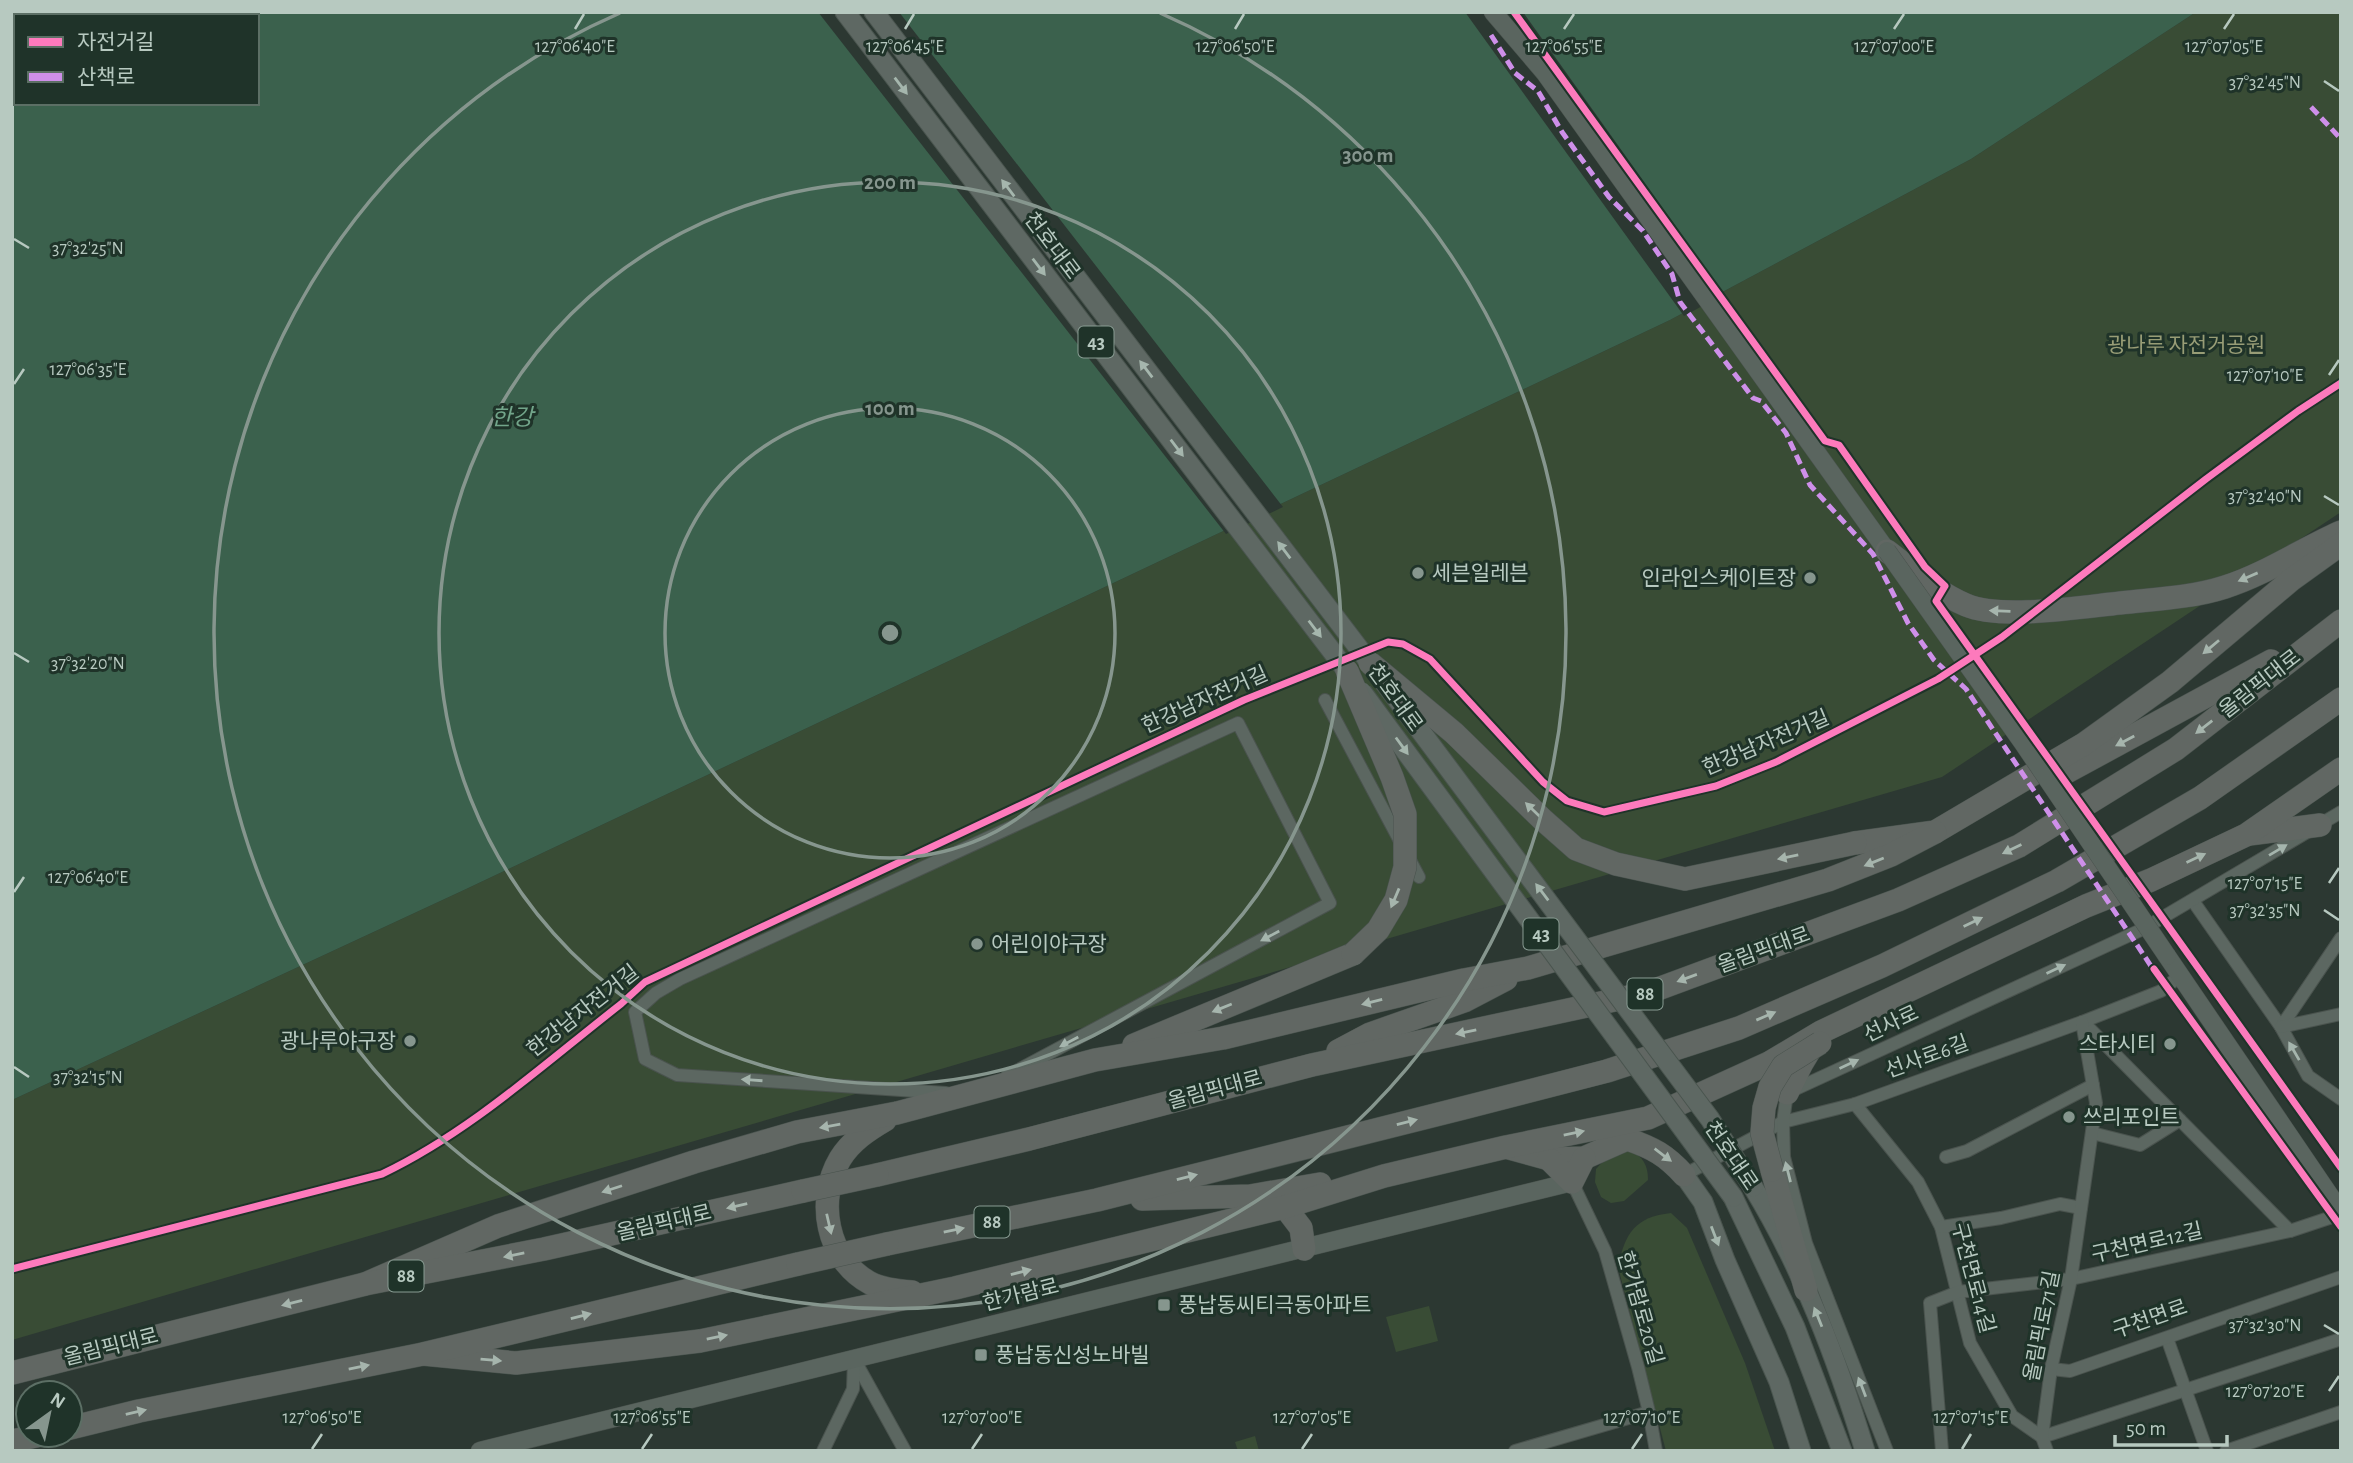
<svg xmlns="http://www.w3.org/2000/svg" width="2353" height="1463" font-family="'Alegreya Sans','Noto Sans KR',sans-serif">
  <rect width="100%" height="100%" fill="#2c3832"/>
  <!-- green -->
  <g fill="#394c35">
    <polygon points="2196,12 2341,12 2341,512 1942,777 12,1340 12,1100 464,890 1670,320 1971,159"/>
    <path d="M 1630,1150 C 1643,1157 1648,1165 1648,1180 L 1624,1201 L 1611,1203 L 1601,1197 L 1595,1182 L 1596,1169 L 1608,1156 Z"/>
    <path d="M 1671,1213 L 1687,1228 L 1745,1363 L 1775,1451 L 1666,1451 L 1618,1267 C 1625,1233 1635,1217 1671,1213 Z"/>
    <polygon points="1429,1306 1438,1341 1396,1352 1386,1317"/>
    <polygon points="1255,1436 1259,1451 1238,1451 1235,1442"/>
  </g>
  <!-- water -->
  <path fill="#3b614d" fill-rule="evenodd" d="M 12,12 L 2196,12 L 1971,159 L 1670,320 L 464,890 L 12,1100 ZM 16,16 L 257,16 L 257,103 L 16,103 Z"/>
  <!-- pier -->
  <g fill="#2c3832">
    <polygon points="818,12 899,12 1283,507 1226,534"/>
    <polygon points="1465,12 1523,12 1724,294 1684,316"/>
  </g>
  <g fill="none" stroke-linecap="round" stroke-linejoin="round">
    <defs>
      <g id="street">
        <polyline points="1325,700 1419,877"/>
        <polyline points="2193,901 2281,1027 2308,1076 2341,1099"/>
        <polyline points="2083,1022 2290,1231"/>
        <polyline points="2281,1027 2341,938"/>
        <polyline points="2281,1027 2341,1014"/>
        <polyline points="946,1093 677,1075 645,1059 635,1012 656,993 680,979 1238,723 1330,903 1007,1076"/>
        <polyline points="1855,1104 1918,1182 1941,1227 1970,1343 2012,1416 2042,1437 2341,1339"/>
        <polyline points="2092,1133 2140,1145 2180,1120"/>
        <polyline points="1946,1157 1967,1151 2093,1085"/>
        <polyline points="1684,1175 1783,1122 1855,1104 2082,1022 2161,991 2181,975"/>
        <polyline points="1572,1182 1605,1251 1638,1367 1649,1412 1656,1451"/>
        <polyline points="1941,1227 2001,1218 2060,1204 2081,1208"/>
        <polyline points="2167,1338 2207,1451"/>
        <polyline points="854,1359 905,1451"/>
        <polyline points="2051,1369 2070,1371 2341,1277"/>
        <polyline points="823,1451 853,1389 854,1359"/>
        <polyline points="1515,1451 1649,1412"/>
        <polyline points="1887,1451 1806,1243 1784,1157 1783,1122 1787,1093 2143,929 2341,812"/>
        <polyline points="1942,1451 1930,1303 1958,1292 2071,1279 2290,1231 2341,1214"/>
        <polyline points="2047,1451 2042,1437 2051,1369 2071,1279 2096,1103 2082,1022"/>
        <polyline points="2226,1451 2341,1412"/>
      </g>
      <g id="secondary">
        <polyline points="1493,12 1545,73 1887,551"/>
        <polyline points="2167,956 2341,1212"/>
        <polyline points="480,1451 1572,1182"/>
      </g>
      <g id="primary">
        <polyline points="845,12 1347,671"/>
        <polyline points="874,12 1370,663"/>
        <polyline points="1684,1175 1703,1202 1725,1260 1779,1382 1801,1451"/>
        <path d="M 1753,1187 C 1803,1269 1837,1359 1865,1451"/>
        <polyline points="1733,1197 1795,1327 1842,1451"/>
      </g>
      <g id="highway">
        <path d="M 1887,551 C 1912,570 1937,593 1966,605 C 2001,620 2081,607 2120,603 C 2155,599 2191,598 2225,587 C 2266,574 2302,549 2341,532"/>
        <polyline points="2052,780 2271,661"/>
        <polyline points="2249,834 2320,825"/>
        <polyline points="1855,843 1935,832 2084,744 2170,682 2291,580 2341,544"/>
        <polyline points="1134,1045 1353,954"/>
        <polyline points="1338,1051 1370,1034 1464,1001 1506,979"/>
        <polyline points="1787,1093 1802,1063 1814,1043"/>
        <path d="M 885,1120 C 868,1130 851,1141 840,1159 C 816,1200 826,1259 870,1283 C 882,1289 898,1291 912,1292"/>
        <path d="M 1509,1148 L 1549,1159 L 1584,1158 L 1627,1139 C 1653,1148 1666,1155 1684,1175"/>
        <polyline points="1549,1159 1572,1182 1584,1158"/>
        <polyline points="1772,1170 1806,1290"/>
        <polyline points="877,1175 1029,1139 1312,1065 1647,993 1898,900 2019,846 2176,749 2341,621"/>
        <polyline points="1142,1199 1250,1196 1320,1184"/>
        <polyline points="1285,1207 1301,1228 1304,1249"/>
        <polyline points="887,1244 1097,1200 1463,1108 1607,1071 1739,1028 1882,966 2057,881 2200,798 2341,699"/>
        <polyline points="365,1284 498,1226 694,1162 797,1132 897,1113 1095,1060 1223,1038 1464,980 1528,968 1828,880 1891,855 1935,832"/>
        <polyline points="423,1354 516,1363 700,1341 955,1288 1285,1207 1384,1176 1506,1147 1648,1118 1769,1063 1821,1032 2086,906 2151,880 2246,835 2341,769"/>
        <polyline points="12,1373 365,1284 544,1249 803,1191"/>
        <polyline points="70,1428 139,1411 423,1354 798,1264"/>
        <polyline points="12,1441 41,1435"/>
      </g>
    </defs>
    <!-- street casing -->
    <use href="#street" stroke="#4a534e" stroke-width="14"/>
    <!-- secondary casing -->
    <use href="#secondary" stroke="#4a534e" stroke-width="19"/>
    <!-- primary casing -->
    <use href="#primary" stroke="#4a554f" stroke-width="21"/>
    <!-- highway casing -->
    <use href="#highway" stroke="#49534e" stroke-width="24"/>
    <!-- street -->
    <use href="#street" stroke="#5c6761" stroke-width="12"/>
    <!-- secondary -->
    <use href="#secondary" stroke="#5a655f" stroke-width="18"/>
    <!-- primary -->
    <use href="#primary" stroke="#5e6863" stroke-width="19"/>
    <!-- highway -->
    <use href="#highway" stroke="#616763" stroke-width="23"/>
    <defs>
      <polyline id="secondary-bridge" points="1887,551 2023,743 2167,956"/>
      <g id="primary-bridge">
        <polyline points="1384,682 1710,1119 1753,1187"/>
        <polyline points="1362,692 1733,1197"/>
      </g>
      <g id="highway-bridge">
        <polyline points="1370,663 1454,733 1542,819 1576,849 1616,864 1685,879 1855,843"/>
        <polyline points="1347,671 1392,777 1405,814 1405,867 1396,900 1378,930 1353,954"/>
        <polyline points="1772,1170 1762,1133 1764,1108 1770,1087 1783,1066 1820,1043"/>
        <polyline points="803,1191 877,1175"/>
        <polyline points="798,1264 887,1244"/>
      </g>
    </defs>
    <!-- secondary-bridge casing -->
    <use href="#secondary-bridge" stroke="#4a534e" stroke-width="19" stroke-linecap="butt"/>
    <!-- primary-bridge casing -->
    <use href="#primary-bridge" stroke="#4a554f" stroke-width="21" stroke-linecap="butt"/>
    <!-- highway-bridge casing -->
    <use href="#highway-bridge" stroke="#49534e" stroke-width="24" stroke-linecap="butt"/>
    <!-- secondary-bridge -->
    <use href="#secondary-bridge" stroke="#5a655f" stroke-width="18"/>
    <!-- primary-bridge -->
    <use href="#primary-bridge" stroke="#5e6863" stroke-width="19"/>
    <!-- highway-bridge -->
    <use href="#highway-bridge" stroke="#616763" stroke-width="23"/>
    <!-- quiet -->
    <g stroke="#ce8fe9" stroke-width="5" stroke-dasharray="10 5" stroke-linecap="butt">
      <polyline points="1491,35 1515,73 1538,91 1562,132 1609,197 1643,231 1672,274 1680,302 1753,398 1761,401 1786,433 1810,485 1873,554 1908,623 1934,660 1966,689 2151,966"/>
      <polyline points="2311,107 2341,139"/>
    </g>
    <defs>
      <g id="cycleway">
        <polyline points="1514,12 1825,441 1839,445 1925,567 1945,586 1936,601 2341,1168"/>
        <polyline points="2154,969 2341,1227"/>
        <path d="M 12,1269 L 382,1174 C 470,1132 544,1064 621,1004 L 645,982 L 1244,700 L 1388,642 L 1403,644 L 1430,659 L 1543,782 L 1567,801 L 1604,812 L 1716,786 L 1776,762 L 1938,679 L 2002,637 L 2206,479 L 2298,411 L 2341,383"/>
      </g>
    </defs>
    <!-- cycleway casing -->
    <use href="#cycleway" stroke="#1f3329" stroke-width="11"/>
    <!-- cycleway -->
    <use href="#cycleway" stroke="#fd7abc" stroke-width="7"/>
  </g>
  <!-- one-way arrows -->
  <defs><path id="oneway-solid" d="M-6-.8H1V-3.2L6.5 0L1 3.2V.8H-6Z" transform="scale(1.75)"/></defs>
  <g fill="#a5b6ad">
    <use href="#oneway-solid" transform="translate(901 86) rotate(53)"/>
    <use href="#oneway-solid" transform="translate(1008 188) rotate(-127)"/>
    <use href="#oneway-solid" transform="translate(1039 267) rotate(53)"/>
    <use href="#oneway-solid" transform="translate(1146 369) rotate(-127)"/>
    <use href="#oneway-solid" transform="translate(1177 448) rotate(53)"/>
    <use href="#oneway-solid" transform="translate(1284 550) rotate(-127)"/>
    <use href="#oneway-solid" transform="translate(1315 629) rotate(53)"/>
    <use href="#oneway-solid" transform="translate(1402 746) rotate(54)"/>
    <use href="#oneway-solid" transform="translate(1542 892) rotate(-127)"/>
    <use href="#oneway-solid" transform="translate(1715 1236) rotate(69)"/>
    <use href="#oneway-solid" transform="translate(1818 1317) rotate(-112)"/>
  </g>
  <g fill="#a6b5ad">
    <use href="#oneway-solid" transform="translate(2248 577) rotate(157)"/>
    <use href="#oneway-solid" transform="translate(2000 611) rotate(-178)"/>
    <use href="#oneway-solid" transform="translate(2211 647) rotate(140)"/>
    <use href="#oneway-solid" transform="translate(2204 727) rotate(142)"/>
    <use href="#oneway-solid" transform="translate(2125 741) rotate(152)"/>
    <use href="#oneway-solid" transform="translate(1533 810) rotate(-136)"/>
    <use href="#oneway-solid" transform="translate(2012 849) rotate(154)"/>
    <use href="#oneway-solid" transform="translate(1788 857) rotate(168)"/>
    <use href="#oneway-solid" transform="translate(2196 858) rotate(-25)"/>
    <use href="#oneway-solid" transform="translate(1874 862) rotate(158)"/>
    <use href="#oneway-solid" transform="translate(1395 898) rotate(113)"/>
    <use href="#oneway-solid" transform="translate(1973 922) rotate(-26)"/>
    <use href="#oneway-solid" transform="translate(1687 978) rotate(160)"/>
    <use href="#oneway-solid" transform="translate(1372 1002) rotate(166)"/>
    <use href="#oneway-solid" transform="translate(1222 1008) rotate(158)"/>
    <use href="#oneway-solid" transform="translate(1766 1016) rotate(-23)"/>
    <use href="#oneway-solid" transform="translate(1466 1032) rotate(168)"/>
    <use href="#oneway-solid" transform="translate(1407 1122) rotate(-14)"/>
    <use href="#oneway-solid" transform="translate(830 1126) rotate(170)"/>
    <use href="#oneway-solid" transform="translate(1574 1133) rotate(-11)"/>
    <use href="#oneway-solid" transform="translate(1663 1155) rotate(37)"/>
    <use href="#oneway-solid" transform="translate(1187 1177) rotate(-14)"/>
    <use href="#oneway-solid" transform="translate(612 1189) rotate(162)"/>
    <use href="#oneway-solid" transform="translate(737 1206) rotate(167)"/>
    <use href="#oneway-solid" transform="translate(829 1224) rotate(77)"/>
    <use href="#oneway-solid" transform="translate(954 1230) rotate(-12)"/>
    <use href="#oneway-solid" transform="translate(514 1255) rotate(169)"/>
    <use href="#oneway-solid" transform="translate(1021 1272) rotate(-14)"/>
    <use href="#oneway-solid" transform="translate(292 1303) rotate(166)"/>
    <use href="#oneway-solid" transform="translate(581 1316) rotate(-14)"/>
    <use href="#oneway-solid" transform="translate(717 1337) rotate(-12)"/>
    <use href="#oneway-solid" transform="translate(491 1360) rotate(5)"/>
    <use href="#oneway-solid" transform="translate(359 1367) rotate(-11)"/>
    <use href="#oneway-solid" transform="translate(136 1412) rotate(-13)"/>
  </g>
  <g fill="#a5b5ad">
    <use href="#oneway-solid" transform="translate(2278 850) rotate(-31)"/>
    <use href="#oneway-solid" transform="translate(1270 936) rotate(152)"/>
    <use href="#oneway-solid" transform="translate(2056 969) rotate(-25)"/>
    <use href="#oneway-solid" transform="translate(1069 1042) rotate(152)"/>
    <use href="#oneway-solid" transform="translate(2294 1051) rotate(-120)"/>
    <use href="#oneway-solid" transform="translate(1849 1064) rotate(-25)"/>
    <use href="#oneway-solid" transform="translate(752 1080) rotate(-176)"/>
    <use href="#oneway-solid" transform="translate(1788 1172) rotate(-104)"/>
    <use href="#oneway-solid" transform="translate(1862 1387) rotate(-111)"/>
  </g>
  <!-- ticks -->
  <path fill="none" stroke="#b7c9c0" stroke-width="2.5" d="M 575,29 L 584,14M 905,29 L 914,14M 1235,29 L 1244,14M 1564,29 L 1574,14M 1894,29 L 1904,14M 2224,29 L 2234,14M 2324,81 L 2339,91M 14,239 L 29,248M 2329,375 L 2339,360M 14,384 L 24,369M 2324,496 L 2339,505M 14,653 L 29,662M 2329,883 L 2339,868M 14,892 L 24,877M 2324,910 L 2339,920M 14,1067 L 29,1077M 2324,1325 L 2339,1334M 2329,1391 L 2339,1376M 312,1449 L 322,1434M 642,1449 L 652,1434M 972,1449 L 982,1434M 1302,1449 L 1312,1434M 1632,1449 L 1642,1434M 1962,1449 L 1971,1434"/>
  <!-- distance rings -->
  <g fill="none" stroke="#86968e" stroke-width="3.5">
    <circle cx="890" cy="633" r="225"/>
    <circle cx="890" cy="633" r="451"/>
    <path d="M1160 13A676 676 0 1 1 620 13"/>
  </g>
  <!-- markers -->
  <g fill="#86968e" stroke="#1f3329" stroke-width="2.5">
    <circle cx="1418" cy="573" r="7"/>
    <circle cx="1810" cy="578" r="7"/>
    <circle cx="977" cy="944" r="7"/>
    <circle cx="410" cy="1041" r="7"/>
    <circle cx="2170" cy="1044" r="7"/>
    <circle cx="2069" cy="1117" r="7"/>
    <rect x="1157" y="1298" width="14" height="14" rx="3.5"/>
    <rect x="974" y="1348" width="14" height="14" rx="3.5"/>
  </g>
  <g text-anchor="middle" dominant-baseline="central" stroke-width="6" stroke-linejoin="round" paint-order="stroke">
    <!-- shield labels -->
    <g fill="#1f3329" stroke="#899c93" stroke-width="2">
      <rect x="1078.5" y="326.5" width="35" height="31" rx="5"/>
      <rect x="1523.5" y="918.5" width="35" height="31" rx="5"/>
      <rect x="1627.5" y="978.5" width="35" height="31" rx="5"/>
      <rect x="974.5" y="1206.5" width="35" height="31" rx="5"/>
      <rect x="388.5" y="1260.5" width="35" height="31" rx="5"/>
    </g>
    <g font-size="19" font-weight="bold" fill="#b7c9c0">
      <text x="1096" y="342">43</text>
      <text x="1541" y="934">43</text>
      <text x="1645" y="994">88</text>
      <text x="992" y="1222">88</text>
      <text x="406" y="1276">88</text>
    </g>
    <!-- street labels -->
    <g font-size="21" fill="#b7c9c0" stroke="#1f3329">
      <text transform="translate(1052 246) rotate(53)">천호대로</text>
      <text transform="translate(2260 684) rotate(-38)">올림픽대로</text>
      <text transform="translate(1395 698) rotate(54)">천호대로</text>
      <text transform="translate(1205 700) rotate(-24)">한강남자전거길</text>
      <text transform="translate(1766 743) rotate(-23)">한강남자전거길</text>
      <text transform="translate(1764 950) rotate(-20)">올림픽대로</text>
      <text transform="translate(583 1011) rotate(-38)">한강남자전거길</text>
      <text transform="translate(1891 1024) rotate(-25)">선사로</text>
      <text transform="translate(1927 1057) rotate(-20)">선사로6길</text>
      <text transform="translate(1215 1090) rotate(-15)">올림픽대로</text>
      <text transform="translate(1731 1156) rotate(56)">천호대로</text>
      <text transform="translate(664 1223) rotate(-13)">올림픽대로</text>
      <text transform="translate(2147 1243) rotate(-13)">구천면로12길</text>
      <text transform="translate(1973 1278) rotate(75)">구천면로14길</text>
      <text transform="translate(1021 1295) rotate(-14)">한가람로</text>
      <text transform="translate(1640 1308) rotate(74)">한가람로20길</text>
      <text transform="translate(2150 1319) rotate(-19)">구천면로</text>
      <text transform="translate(2042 1326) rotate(-79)">올림픽로71길</text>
      <text transform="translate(111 1347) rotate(-14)">올림픽대로</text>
    </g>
    <!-- park labels -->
    <g font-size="21" fill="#989d76" stroke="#1f3329">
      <text x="2186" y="345">광나루 자전거공원</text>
    </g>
    <!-- poi labels -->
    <g font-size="21" fill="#b7c9c0" stroke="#1f3329" text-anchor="start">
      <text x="1432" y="573">세븐일레븐</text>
      <text x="1796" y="578" text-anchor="end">인라인스케이트장</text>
      <text x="991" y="944">어린이야구장</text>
      <text x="396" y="1041" text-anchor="end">광나루야구장</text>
      <text x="2156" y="1044" text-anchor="end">스타시티</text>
      <text x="2083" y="1117">쓰리포인트</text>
      <text x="1178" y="1305">풍납동씨티극동아파트</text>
      <text x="995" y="1355">풍납동신성노바빌</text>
    </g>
    <!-- water labels -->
    <g font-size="23" font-style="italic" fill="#72a58a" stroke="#1f3329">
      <text x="512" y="418">한강</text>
    </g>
  </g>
  <g font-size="18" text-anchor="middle" fill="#b7c9c0" stroke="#1f3329" stroke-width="6" stroke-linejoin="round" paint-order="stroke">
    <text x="905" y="52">127°06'45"E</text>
    <text x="575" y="52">127°06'40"E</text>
    <text x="1235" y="52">127°06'50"E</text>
    <text x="1564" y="52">127°06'55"E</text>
    <text x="1894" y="52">127°07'00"E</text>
    <text x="2224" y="52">127°07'05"E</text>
    <text x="2265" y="88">37°32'45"N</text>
    <text x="88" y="254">37°32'25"N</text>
    <text x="88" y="375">127°06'35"E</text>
    <text x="2265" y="381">127°07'10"E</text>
    <text x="2265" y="502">37°32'40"N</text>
    <text x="88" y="669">37°32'20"N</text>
    <text x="88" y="883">127°06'40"E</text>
    <text x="2265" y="889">127°07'15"E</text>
    <text x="2265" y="916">37°32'35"N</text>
    <text x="88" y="1083">37°32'15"N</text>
    <text x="2265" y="1331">37°32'30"N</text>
    <text x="2265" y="1397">127°07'20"E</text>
    <text x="322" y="1423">127°06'50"E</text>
    <text x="652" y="1423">127°06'55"E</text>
    <text x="982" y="1423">127°07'00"E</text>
    <text x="1312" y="1423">127°07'05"E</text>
    <text x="1642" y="1423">127°07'10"E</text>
    <text x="1971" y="1423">127°07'15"E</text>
  </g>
  <circle cx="890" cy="633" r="10" fill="#86968e" stroke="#1f3329" stroke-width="3.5"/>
  <g font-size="21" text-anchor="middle" font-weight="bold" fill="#86968e" stroke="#1f3329" stroke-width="6" stroke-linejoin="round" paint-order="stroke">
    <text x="1368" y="162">300 m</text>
    <text x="890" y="189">200 m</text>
    <text x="890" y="415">100 m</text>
  </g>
  <!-- border -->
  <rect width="2353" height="1463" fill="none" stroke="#b7c9c0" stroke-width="28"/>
  <!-- legend -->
  <rect x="14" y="14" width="245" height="91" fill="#1f3329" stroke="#5c6f65" stroke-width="2"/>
  <rect x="28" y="37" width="35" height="10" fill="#fd7abc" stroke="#5c6f65" stroke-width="2"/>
  <text x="77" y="49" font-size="21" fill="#b7c9c0">자전거길</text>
  <rect x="28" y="72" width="35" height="10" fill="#ce8fe9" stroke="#5c6f65" stroke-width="2"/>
  <text x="77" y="84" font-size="21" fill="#b7c9c0">산책로</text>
  <!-- north arrow -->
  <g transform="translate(49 1414) rotate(33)"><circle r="33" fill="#1f3329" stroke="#5c6f65" stroke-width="2"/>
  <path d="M0-5L12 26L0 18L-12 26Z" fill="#86968e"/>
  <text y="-10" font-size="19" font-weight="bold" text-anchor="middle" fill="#b7c9c0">N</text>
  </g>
  <!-- scale -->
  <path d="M2115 1435v10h112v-10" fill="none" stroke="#b7c9c0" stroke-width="3.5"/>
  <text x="2126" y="1435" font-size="21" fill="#b7c9c0" stroke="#1f3329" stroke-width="5" paint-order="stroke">50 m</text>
</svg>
